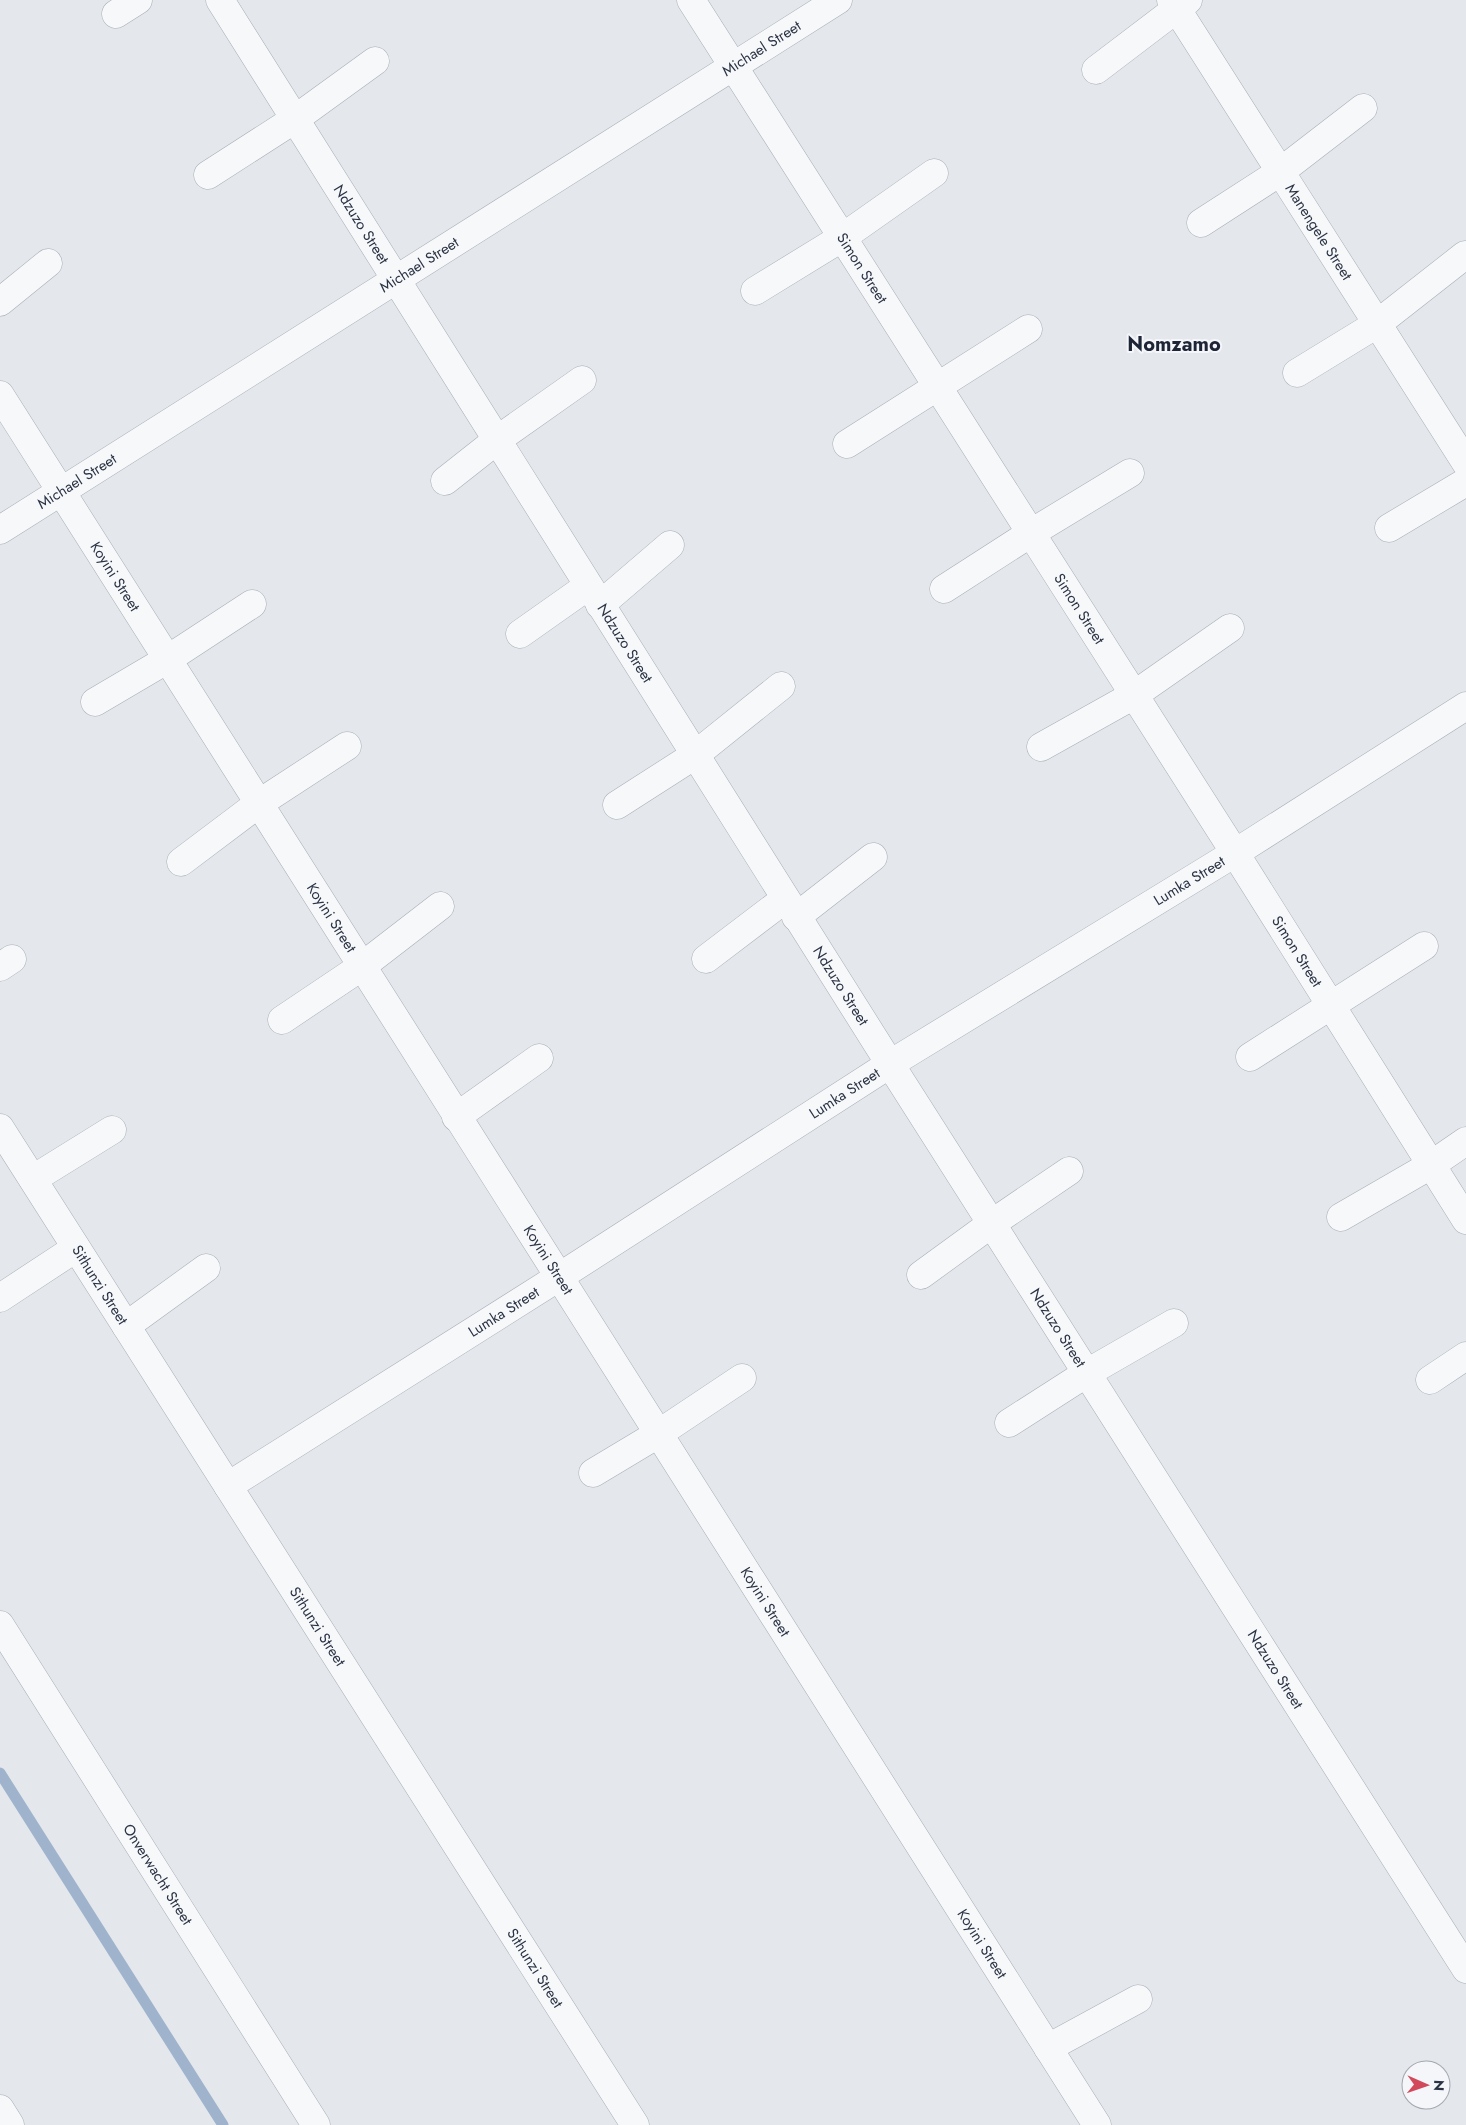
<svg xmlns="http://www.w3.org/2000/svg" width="1466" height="2125" font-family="Jost,sans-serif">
  <rect width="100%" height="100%" fill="#e4e7ec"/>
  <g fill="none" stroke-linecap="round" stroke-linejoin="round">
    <!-- stream -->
    <polyline stroke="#9fb4cc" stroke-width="11" points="0,1773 223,2125"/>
    <defs>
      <g id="minor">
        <path id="s1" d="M 220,0 L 890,1064 L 1466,1969"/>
        <path id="s2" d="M 691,0 L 1235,853 L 1466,1220"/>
        <path id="s3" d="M 1171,0 L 1466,463"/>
        <polyline points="116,14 138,0"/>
        <polyline points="1096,70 1188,0"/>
        <polyline points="208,175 295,119 375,61"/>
        <polyline points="1201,223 1280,172 1363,108"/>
        <polyline points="755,291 843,237 934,173"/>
        <polyline points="0,302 48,263"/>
        <polyline points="1297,373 1377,324 1465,255"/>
        <path id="s4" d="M 0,395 L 1097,2125"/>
        <polyline points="847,444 1028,329"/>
        <polyline points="445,481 497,440 582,380"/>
        <polyline points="1389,528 1466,482"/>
        <path id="s5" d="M 0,530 L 838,0"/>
        <polyline points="944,589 1031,533 1130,473"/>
        <polyline points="600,605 670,545"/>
        <polyline points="520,634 588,586"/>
        <polyline points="95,702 168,659 252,604"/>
        <polyline points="1041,747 1134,695 1230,628"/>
        <polyline points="617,805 695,755 781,686"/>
        <polyline points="181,862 258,804 347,746"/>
        <polyline points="796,917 873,857"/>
        <polyline points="706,959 785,899"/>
        <polyline points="0,967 12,959"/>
        <polyline points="282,1020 361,967 440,906"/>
        <polyline points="1250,1057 1424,946"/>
        <polyline points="456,1117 539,1058"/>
        <path id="s6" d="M 0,1128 L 635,2125"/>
        <polyline points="33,1179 112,1130"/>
        <polyline points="1341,1217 1431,1165 1466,1141"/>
        <polyline points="921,1275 991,1224 1069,1171"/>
        <polyline points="0,1298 76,1248"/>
        <polyline points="126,1326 206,1268"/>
        <polyline points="1430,1380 1466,1356"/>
        <polyline points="1009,1423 1087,1373 1174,1323"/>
        <polyline points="593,1473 658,1434 742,1378"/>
        <path id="s7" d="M 228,1486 L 559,1277 L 890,1064 L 1235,853 L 1466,706"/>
        <path id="s8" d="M 0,1625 L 316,2125"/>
        <polyline points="1048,2048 1138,1999"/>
        <polyline points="0,2109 10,2125"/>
      </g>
    </defs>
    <!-- minor casing -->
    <use href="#minor" stroke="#a9aeb7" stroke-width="29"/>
    <!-- minor -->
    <use href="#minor" stroke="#f7f8fa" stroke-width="28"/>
  </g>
  <g text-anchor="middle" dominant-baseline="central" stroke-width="4" stroke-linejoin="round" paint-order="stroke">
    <!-- street labels -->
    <g font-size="15" fill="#2b3445" stroke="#f4f6f9">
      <text stroke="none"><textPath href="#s5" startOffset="901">Michael Street</textPath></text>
      <text stroke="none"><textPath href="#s1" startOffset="265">Ndzuzo Street</textPath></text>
      <text stroke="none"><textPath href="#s3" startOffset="275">Manengele Street</textPath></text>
      <text stroke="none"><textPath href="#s5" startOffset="496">Michael Street</textPath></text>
      <text stroke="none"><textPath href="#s2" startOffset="318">Simon Street</textPath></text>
      <text stroke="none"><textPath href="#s5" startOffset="91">Michael Street</textPath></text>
      <text stroke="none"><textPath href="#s4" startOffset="215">Koyini Street</textPath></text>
      <text stroke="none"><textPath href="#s2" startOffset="722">Simon Street</textPath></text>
      <text stroke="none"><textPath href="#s1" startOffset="760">Ndzuzo Street</textPath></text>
      <text stroke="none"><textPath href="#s7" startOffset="1136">Lumka Street</textPath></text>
      <text stroke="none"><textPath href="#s4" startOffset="619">Koyini Street</textPath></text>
      <text stroke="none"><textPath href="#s2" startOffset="1128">Simon Street</textPath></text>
      <text stroke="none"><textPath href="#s1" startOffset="1165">Ndzuzo Street</textPath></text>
      <text stroke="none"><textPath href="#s7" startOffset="731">Lumka Street</textPath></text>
      <text stroke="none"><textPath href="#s4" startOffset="1024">Koyini Street</textPath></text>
      <text stroke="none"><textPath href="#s6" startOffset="186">Sithunzi Street</textPath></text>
      <text stroke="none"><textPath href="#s7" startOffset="326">Lumka Street</textPath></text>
      <text stroke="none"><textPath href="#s1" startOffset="1570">Ndzuzo Street</textPath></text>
      <text stroke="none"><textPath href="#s4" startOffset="1429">Koyini Street</textPath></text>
      <text stroke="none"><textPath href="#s6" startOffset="591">Sithunzi Street</textPath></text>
      <text stroke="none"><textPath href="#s1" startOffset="1975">Ndzuzo Street</textPath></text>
      <text stroke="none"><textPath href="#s8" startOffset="295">Onverwacht Street</textPath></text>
      <text stroke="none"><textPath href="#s4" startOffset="1834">Koyini Street</textPath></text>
      <text stroke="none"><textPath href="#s6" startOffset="996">Sithunzi Street</textPath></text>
    </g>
    <!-- district labels -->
    <g font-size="20" font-weight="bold" fill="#1d2536" stroke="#f4f6f9">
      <text x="1174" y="344">Nomzamo</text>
    </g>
  </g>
  <!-- north arrow -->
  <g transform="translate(1426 2085) rotate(92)"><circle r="24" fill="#f4f6f9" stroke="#a4a8b1"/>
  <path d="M0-4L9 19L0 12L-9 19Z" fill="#d1495b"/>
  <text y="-8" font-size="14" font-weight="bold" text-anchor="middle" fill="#2b3445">N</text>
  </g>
</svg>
